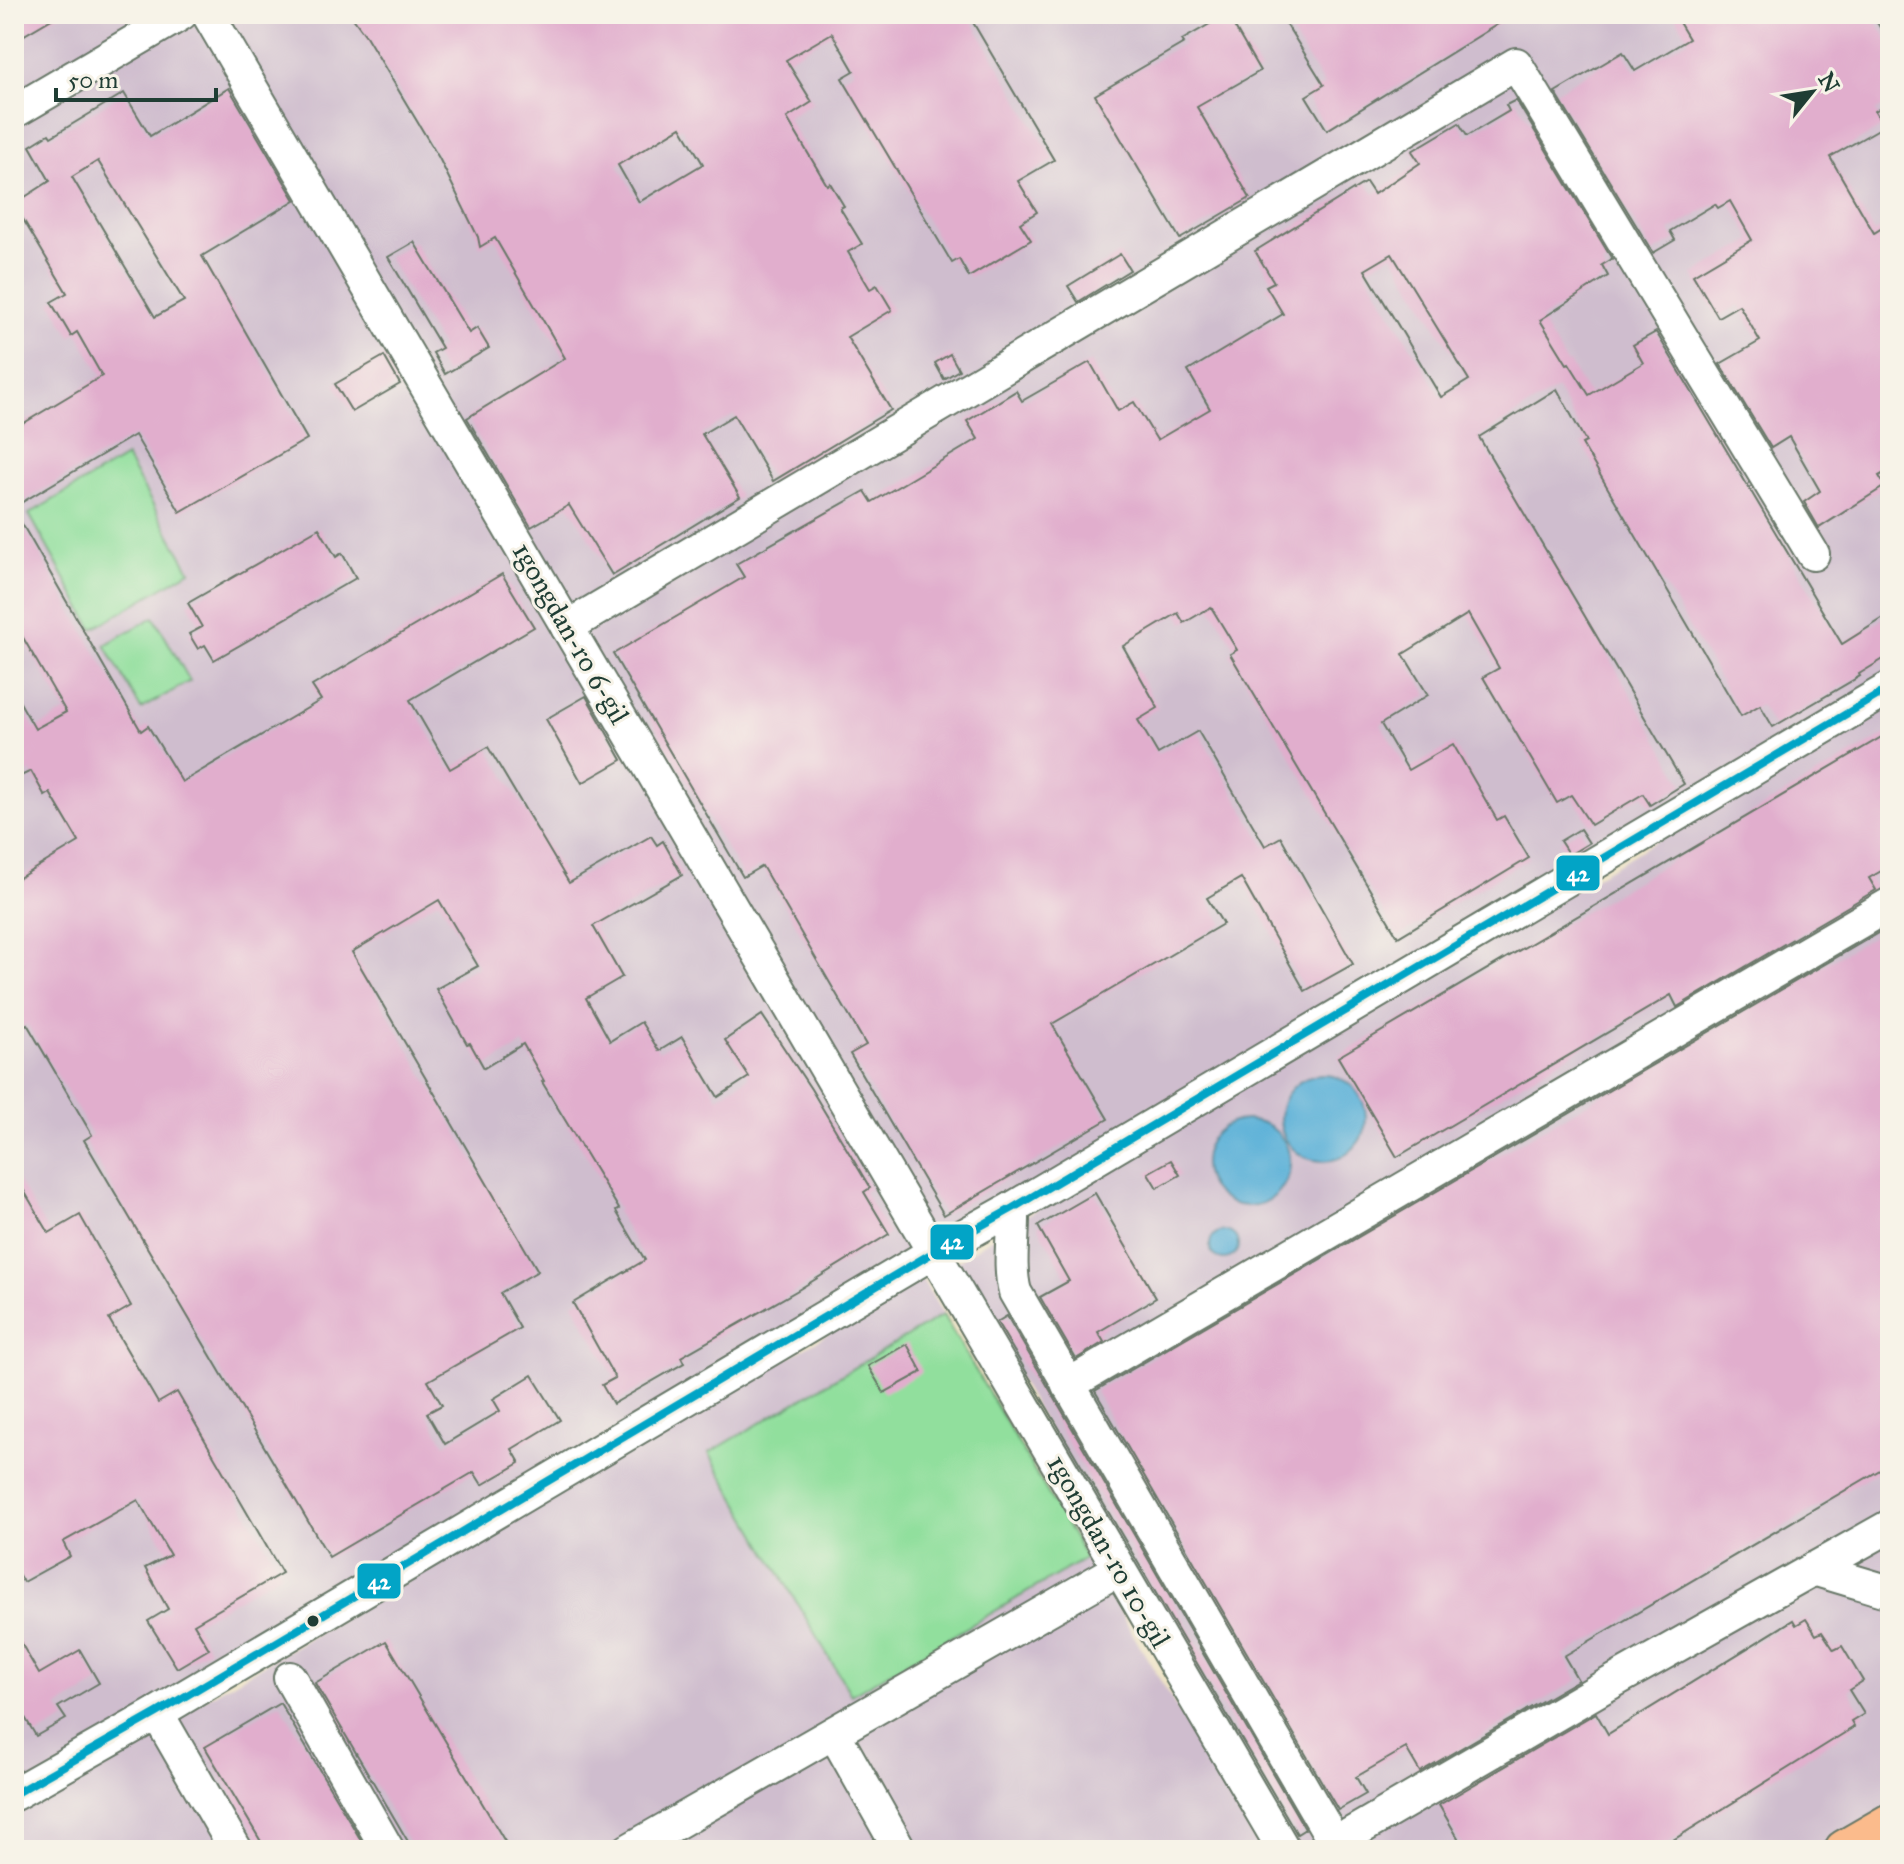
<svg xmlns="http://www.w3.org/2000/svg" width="1904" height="1864" font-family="'IM FELL Great Primer',serif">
  <rect width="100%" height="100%" fill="#f7f3e8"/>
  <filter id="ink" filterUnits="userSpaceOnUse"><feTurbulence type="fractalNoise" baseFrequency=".0125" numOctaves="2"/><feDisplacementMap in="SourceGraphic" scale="16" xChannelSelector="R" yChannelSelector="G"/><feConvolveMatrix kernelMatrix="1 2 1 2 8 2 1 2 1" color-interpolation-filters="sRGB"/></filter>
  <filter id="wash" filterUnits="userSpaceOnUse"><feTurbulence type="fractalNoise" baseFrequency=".006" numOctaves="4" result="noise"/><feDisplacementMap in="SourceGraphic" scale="32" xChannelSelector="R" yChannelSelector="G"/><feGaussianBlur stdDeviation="1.8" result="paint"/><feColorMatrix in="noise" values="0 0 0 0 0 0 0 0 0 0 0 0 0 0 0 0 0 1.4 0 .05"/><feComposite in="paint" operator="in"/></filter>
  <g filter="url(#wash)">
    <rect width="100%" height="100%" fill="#eee3c5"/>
    <!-- industrial -->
    <g fill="#cfbdce">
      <polygon points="14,14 1890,14 1890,688 14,1794"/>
      <polygon points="1890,702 1890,1812 1825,1850 1290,1850 953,1264 1022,1218"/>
      <polygon points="922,1279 1261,1850 14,1850 14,1811"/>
    </g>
    <!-- green -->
    <g fill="#91df9d" stroke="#588e68" stroke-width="2">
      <polygon points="126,457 190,571 93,629 29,514"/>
      <polygon points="154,617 190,681 141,709 105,645"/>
      <polygon points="943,1315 1086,1558 851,1695 709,1453"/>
    </g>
    <!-- water -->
    <g fill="#5cb1d8" stroke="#3e7786" stroke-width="2">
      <circle cx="1323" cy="1118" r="43"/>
      <circle cx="1247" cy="1163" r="43"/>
      <circle cx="1224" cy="1245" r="14"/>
    </g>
    <g id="blocks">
      <!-- building -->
      <g fill="#e1aecd" fill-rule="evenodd">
        <polygon points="14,14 60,14 14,41"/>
        <path d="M 350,14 L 968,14 L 1054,160 L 1018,181 L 1037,212 L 1020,223 L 1031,240 L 969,277 L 959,259 L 952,263 L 842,78 L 854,71 L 832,33 L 786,60 L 812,102 L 787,118 L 827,185 L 830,183 L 844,206 L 840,208 L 862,244 L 848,252 L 870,289 L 877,285 L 892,310 L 847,337 L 891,410 L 773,481 L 734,415 L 702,434 L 740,497 L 612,575 L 569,505 L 531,527 L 467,418 L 565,358 L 495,238 L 480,247 L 478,237 L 439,158 L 366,36 ZM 681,127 L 703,164 L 639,202 L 618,165 Z"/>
        <polygon points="1227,14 1260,71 1197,107 1250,198 1180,239 1095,95 1184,43 1182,40"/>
        <polygon points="1280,14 1514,14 1327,130 1306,96 1324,85"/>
        <polygon points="1674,14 1872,14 1890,44 1890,102 1875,111 1884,126 1830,157 1874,233 1890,223 1890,470 1879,476 1885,486 1819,528 1804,502 1820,491 1789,437 1771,448 1720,364 1760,341 1739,305 1718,317 1693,275 1752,240 1730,201 1718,208 1715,204 1670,231 1675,240 1653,253 1555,92 1623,52 1635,71 1689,39"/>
        <path d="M 229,88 L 295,200 L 202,256 L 307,439 L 180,512 L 135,435 L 14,507 L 14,429 L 102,376 L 77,332 L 71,336 L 51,302 L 67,293 L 14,204 L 50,181 L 30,146 L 49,134 L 51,137 L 124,93 L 150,136 ZM 98,161 L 184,301 L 155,317 L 72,177 Z"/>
        <path d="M 1516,100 L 1612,259 L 1602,265 L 1608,276 L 1540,320 L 1567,364 L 1569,363 L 1589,395 L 1643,363 L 1633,345 L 1656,332 L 1842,644 L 1890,614 L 1890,655 L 1859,674 L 1860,676 L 1773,727 L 1760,705 L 1741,716 L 1582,444 L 1586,442 L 1557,389 L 1479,437 L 1684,784 L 1650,805 L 1643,794 L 1591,825 L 1571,795 L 1557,803 L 1483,677 L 1499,668 L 1468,614 L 1403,654 L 1428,695 L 1381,724 L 1408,770 L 1453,744 L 1497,820 L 1504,816 L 1529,858 L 1398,937 L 1230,654 L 1237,650 L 1211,607 L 1184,623 L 1178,613 L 1123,646 L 1158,708 L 1138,720 L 1158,754 L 1198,731 L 1265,846 L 1281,837 L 1353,964 L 1305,991 L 1241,878 L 1207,898 L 1223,924 L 1052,1024 L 1108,1119 L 944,1215 L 850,1054 L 866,1045 L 762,866 L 743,877 L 613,654 L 744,577 L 736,564 L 865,491 L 872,502 L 978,439 L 967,421 L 1016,391 L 1022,401 L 1090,362 L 1118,411 L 1134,402 L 1157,440 L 1210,409 L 1188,371 L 1283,314 L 1266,286 L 1274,282 L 1255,251 L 1366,182 L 1374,194 L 1420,163 L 1412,151 L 1459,123 L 1467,136 L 1509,111 L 1506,105 ZM 1392,254 L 1469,380 L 1441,397 L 1365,270 Z"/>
        <polygon points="414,242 469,333 477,328 489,348 445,374 433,353 442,348 388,257"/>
        <polygon points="1120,254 1130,270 1078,302 1068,286"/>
        <polygon points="950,354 959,370 944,379 935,363"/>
        <polygon points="384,356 400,384 352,412 335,384"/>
        <polygon points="14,510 141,731 148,726 182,782 321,700 312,686 502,574 534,627 410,700 450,769 488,747 569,883 651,836 657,845 663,841 682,875 593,926 622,977 586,998 610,1041 641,1022 659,1051 682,1037 718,1097 749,1077 725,1040 762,1015 811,1089 870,1188 864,1192 889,1234 798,1290 681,1357 684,1363 613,1404 602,1385 615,1378 573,1303 645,1260 616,1211 619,1209 542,1082 544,1081 523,1044 484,1068 470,1043 467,1044 436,989 478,966 439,900 352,952 538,1271 500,1293 520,1328 428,1381 442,1405 427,1413 445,1444 500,1411 493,1399 532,1375 560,1420 512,1449 520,1463 482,1485 474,1472 329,1557 84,1140 92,1135 27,1024 14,1032 14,881 79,842 50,793 45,796 31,771 21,776 14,762 14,692 35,729 66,712 14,622"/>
        <polygon points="319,528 336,557 342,553 356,578 214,660 205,645 198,649 189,634 202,627 188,603"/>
        <polygon points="586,696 622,760 582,783 546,719"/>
        <polygon points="1890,732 1890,866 1869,878 1876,890 1677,1007 1671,995 1397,1157 1338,1057"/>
        <polygon points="1580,829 1589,843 1569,855 1560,841"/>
        <polygon points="1890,926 1890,1464 1564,1656 1578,1680 1420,1772 1406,1748 1356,1777 1366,1794 1338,1810 1095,1391"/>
        <polygon points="1171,1160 1180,1175 1157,1188 1148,1173"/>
        <polygon points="14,1174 49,1233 80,1215 131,1306 109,1319 158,1403 177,1392 282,1573 194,1624 209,1649 177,1668 148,1621 168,1609 145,1568 170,1555 138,1500 63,1542 70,1556 23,1582 14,1567"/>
        <polygon points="1095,1193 1156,1298 1098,1332 1104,1342 1076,1359 1040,1297 1069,1281 1038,1226"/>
        <polygon points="1007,1316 1305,1829 1297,1834 997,1322"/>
        <polygon points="907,1344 922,1372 884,1393 868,1366"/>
        <polygon points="1806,1619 1816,1635 1822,1632 1834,1650 1842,1646 1863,1681 1849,1690 1864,1714 1851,1722 1854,1727 1657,1850 1465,1850 1439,1805 1596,1713 1608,1734 1793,1620 1796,1625"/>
        <polygon points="14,1631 39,1674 80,1650 99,1683 58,1707 66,1719 36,1736 14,1699"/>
        <polygon points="386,1641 510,1850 413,1850 315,1683"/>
        <polygon points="280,1703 362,1842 366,1850 266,1850 205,1747"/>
      </g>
    </g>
  </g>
  <g filter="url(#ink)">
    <use href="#blocks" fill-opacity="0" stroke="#677767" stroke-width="2"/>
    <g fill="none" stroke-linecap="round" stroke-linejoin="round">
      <defs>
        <g id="minor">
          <polyline points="208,14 1284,1850"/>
          <polyline points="14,112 181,14"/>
          <polyline points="567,627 1516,64 1813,554"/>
          <path d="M 1013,1208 C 1014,1236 1008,1265 1015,1292 L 1332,1838 L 1342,1839 L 1600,1689 L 1890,1526"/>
          <polyline points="1068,1385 1890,904"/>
          <polyline points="1813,1569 1890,1592"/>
          <polyline points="290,1678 388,1850"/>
          <polyline points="157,1713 236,1850"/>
          <polyline points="834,1733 900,1850"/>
          <polyline points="14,1794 157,1713 934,1252 1013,1208 1890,688"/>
          <polyline points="629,1850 1119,1569"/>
        </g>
        <polyline id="major" points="1845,1850 1890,1824"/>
      </defs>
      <!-- minor casing -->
      <use href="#minor" stroke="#677767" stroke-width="36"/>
      <!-- major casing -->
      <use href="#major" stroke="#677767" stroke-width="44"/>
      <!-- minor -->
      <use href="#minor" stroke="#fff" stroke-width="32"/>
      <!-- major -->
      <use href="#major" stroke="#fbbb8c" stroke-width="40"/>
      <defs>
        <polyline id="bus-1" points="14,1794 157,1713 934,1252 1013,1208 1890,688"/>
      </defs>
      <!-- bus-1 casing -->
      <use href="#bus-1" stroke="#f7f3e8" stroke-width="14"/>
      <!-- bus-1 -->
      <use href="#bus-1" stroke="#02a4c6" stroke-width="8"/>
    </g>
  </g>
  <!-- markers -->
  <circle fill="#1f3d34" stroke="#f7f3e8" stroke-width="3" cx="313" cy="1621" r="7"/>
  <g text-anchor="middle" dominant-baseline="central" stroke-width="6" stroke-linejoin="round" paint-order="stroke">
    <!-- street labels -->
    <g font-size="28" fill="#1f3d34" stroke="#f7f3e8">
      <text transform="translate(571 633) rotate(60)">1gongdan-ro 6-gil</text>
      <text transform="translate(1109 1551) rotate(60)">1gongdan-ro 10-gil</text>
    </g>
  </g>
  <g stroke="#f7f3e8" stroke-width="3">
    <rect x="1555" y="854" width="46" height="38" rx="8" fill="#02a4c6"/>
    <rect x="929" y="1223" width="46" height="38" rx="8" fill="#02a4c6"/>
    <rect x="356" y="1562" width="46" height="38" rx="8" fill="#02a4c6"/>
  </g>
  <g font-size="22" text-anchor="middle" font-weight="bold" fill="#fff">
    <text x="1578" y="881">42</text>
    <text x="952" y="1249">42</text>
    <text x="379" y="1589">42</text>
  </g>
  <!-- margin -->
  <rect width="1904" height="1864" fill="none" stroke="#f7f3e8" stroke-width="48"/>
  <!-- north arrow -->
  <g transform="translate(1812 92) rotate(60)" stroke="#f7f3e8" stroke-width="6" paint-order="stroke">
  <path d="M0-6L14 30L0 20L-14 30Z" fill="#1f3d34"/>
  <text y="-12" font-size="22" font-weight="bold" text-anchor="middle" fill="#1f3d34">N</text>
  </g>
  <!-- scale -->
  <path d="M56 88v12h160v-12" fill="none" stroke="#1f3d34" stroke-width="4"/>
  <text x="68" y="88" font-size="24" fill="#1f3d34" stroke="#f7f3e8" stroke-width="6" paint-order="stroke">50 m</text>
</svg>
